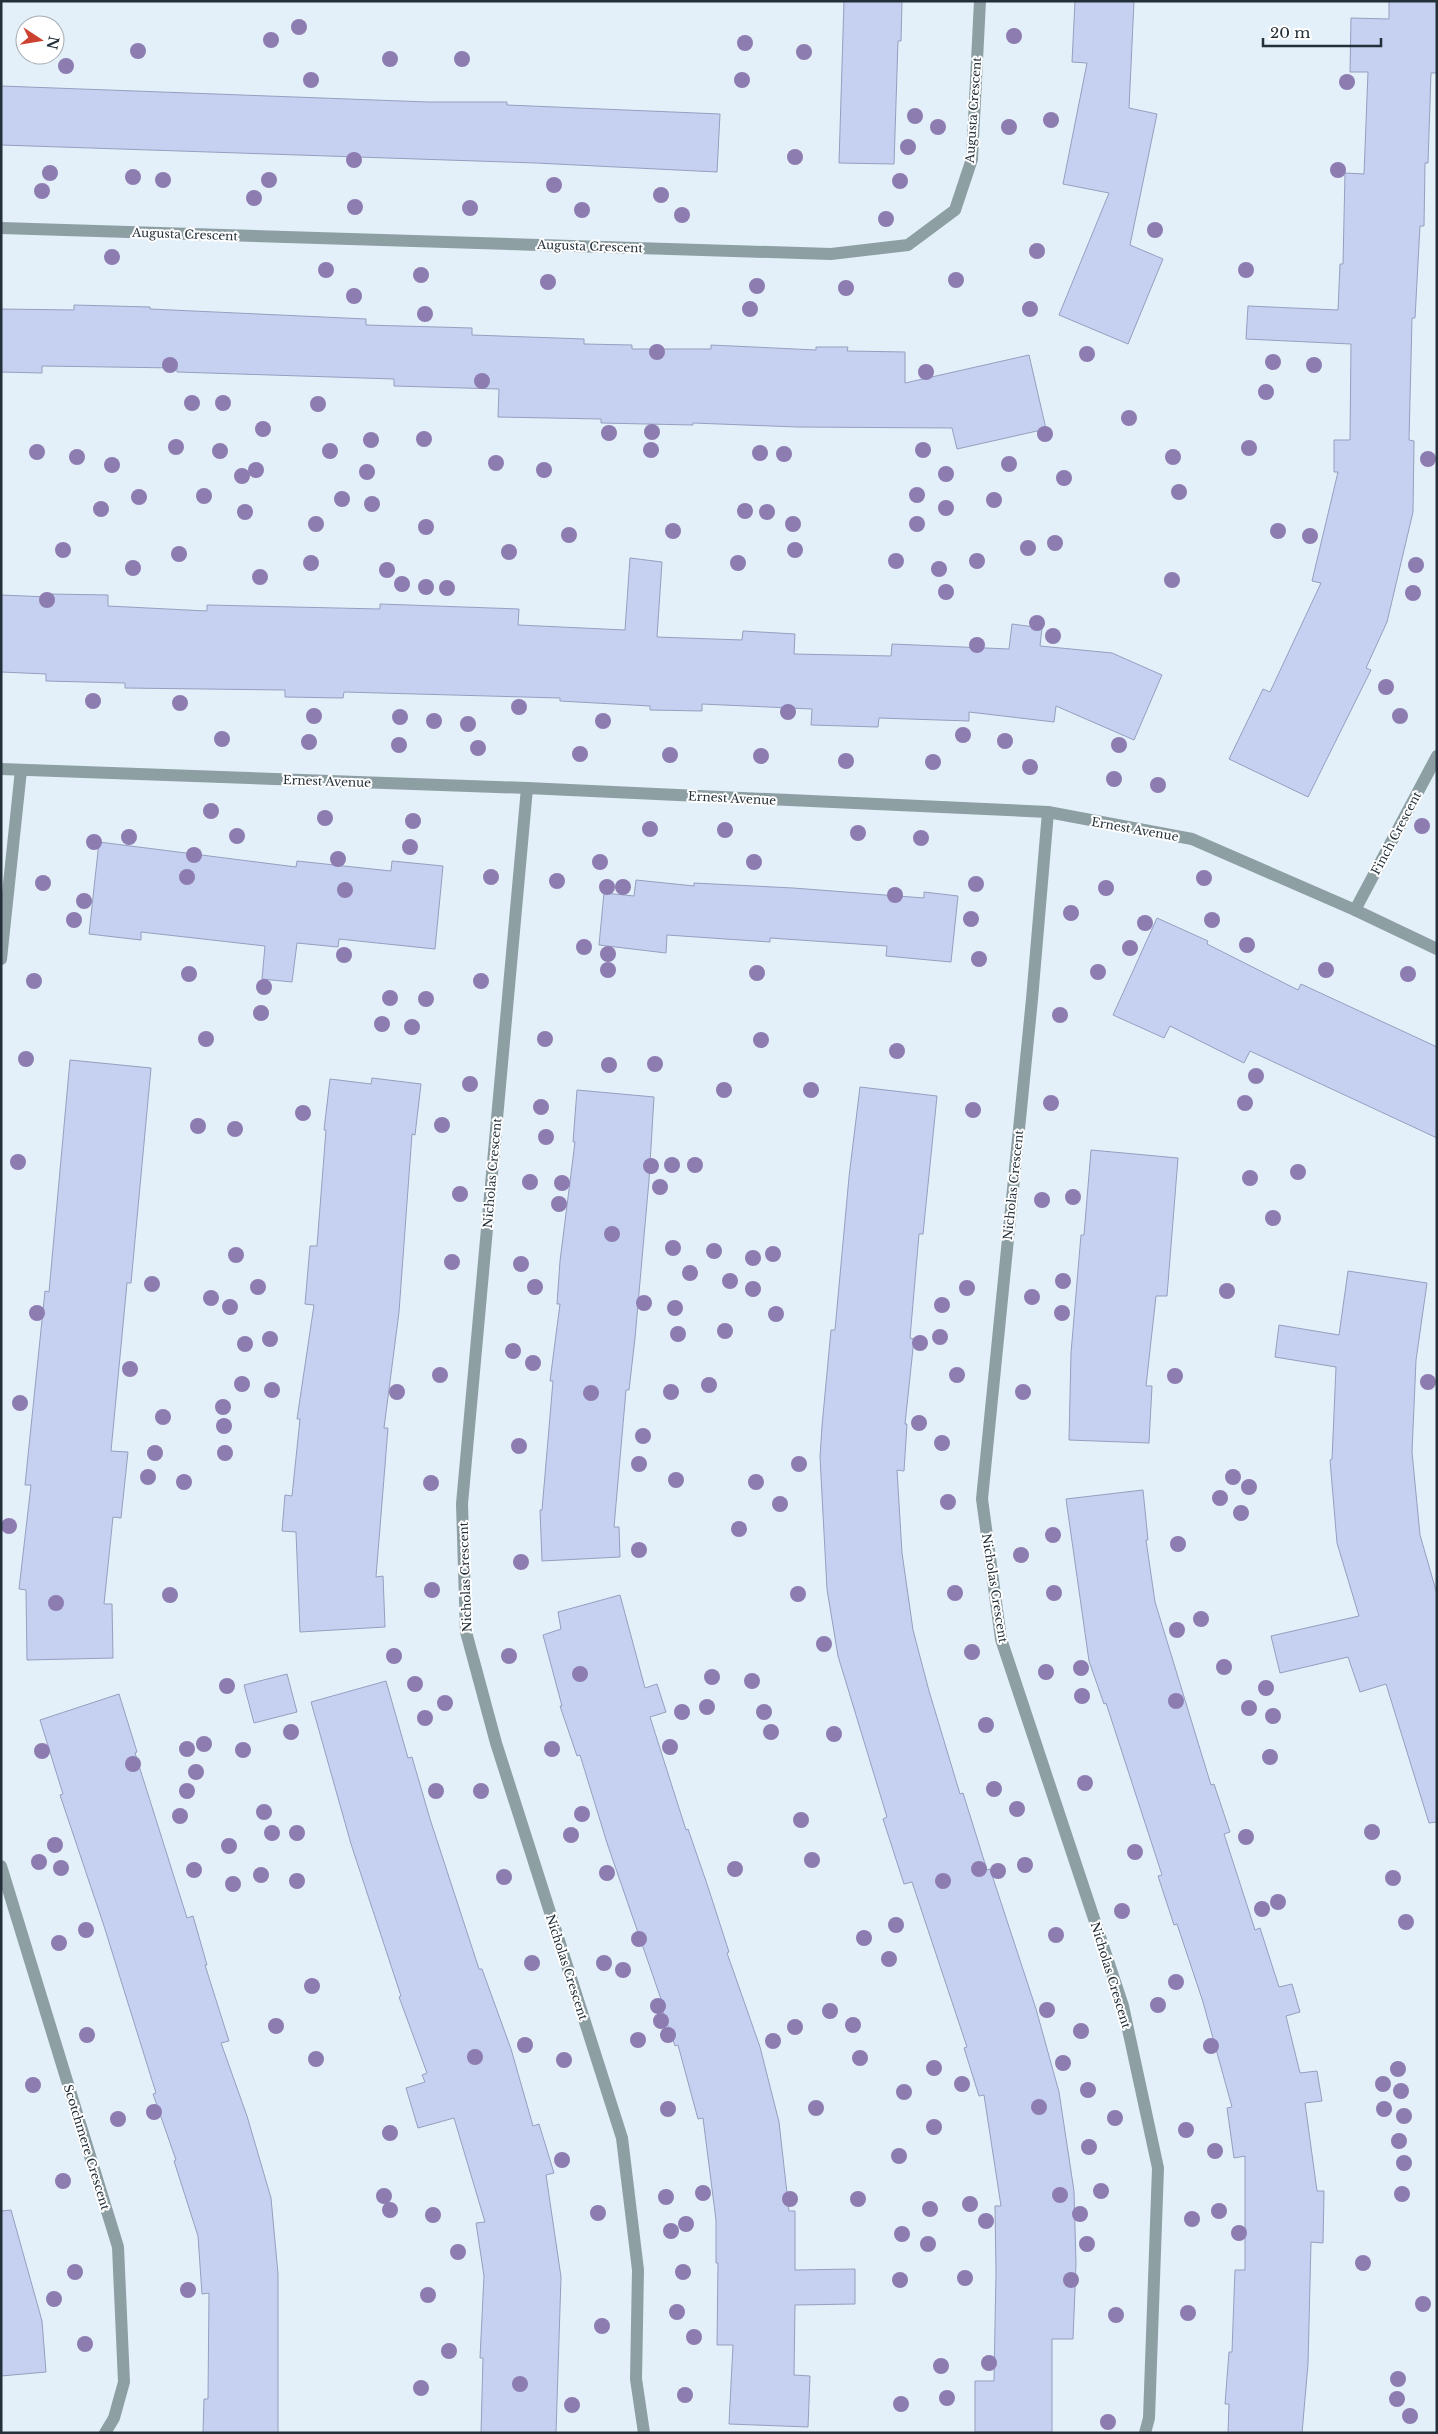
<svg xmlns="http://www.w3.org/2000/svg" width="1438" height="2434" font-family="'Libre Baskerville',serif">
  <rect width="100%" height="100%" fill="#e3eff9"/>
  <!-- building -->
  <g fill="#c6d1f2" stroke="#959fbf">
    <polygon points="844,1 902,1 901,41 898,41 894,164 839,163"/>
    <polygon points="1075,1 1134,1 1129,108 1157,114 1130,245 1163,259 1128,344 1059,315 1109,193 1063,184 1087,63 1072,62"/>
    <polygon points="1389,1 1437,1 1437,73 1431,73 1428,163 1425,163 1424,226 1420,226 1415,318 1412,318 1409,440 1414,441 1413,512 1387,622 1366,668 1371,670 1308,797 1229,759 1263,689 1270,692 1321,583 1312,581 1338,472 1334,472 1334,440 1350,440 1351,344 1246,339 1248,306 1338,310 1340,264 1343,264 1345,173 1364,174 1368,72 1350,72 1351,18 1389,19"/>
    <polygon points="1,86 428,102 507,102 507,105 720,114 717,172 536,163 1,145"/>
    <polygon points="74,305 150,307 150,309 366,319 366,325 472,328 472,335 584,339 584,344 632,345 632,349 711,349 711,345 816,350 816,347 848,347 847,351 905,352 905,383 1029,355 1046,429 957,449 952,428 797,427 693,423 693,425 601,423 601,419 498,417 499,389 394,386 394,379 177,372 177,368 42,366 42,373 1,372 1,309 74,310"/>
    <polygon points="630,558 662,562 657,637 742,640 743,631 795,634 794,654 891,656 892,644 1009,649 1012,624 1042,628 1040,646 1112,653 1162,675 1134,740 1056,706 1054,722 969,712 969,721 879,718 878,727 811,725 812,709 702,704 702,711 650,710 650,706 560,701 560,698 344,692 343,698 285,697 285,690 125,688 125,683 46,681 46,674 1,672 1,595 49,597 49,594 108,595 108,606 207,611 207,605 380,609 380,604 519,609 518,625 625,630"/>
    <polygon points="99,842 296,867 297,861 391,871 392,861 443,866 435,949 339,939 338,947 297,943 292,982 262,979 265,946 141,932 141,940 89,934"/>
    <polygon points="636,880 694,886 694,883 793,888 924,898 924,892 958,896 951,962 886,956 887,946 770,938 770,942 667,935 666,953 599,945 604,893 634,896"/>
    <polygon points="1157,918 1208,941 1207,944 1298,990 1301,984 1437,1047 1437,1138 1250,1051 1244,1063 1170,1026 1164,1038 1113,1015"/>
    <polygon points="70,1060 151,1068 131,1283 127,1283 111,1451 128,1452 121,1518 113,1517 104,1604 112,1604 113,1658 27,1660 26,1590 19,1589 31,1485 25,1485 45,1291 49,1292"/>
    <polygon points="372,1078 421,1084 415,1135 412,1134 399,1312 384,1428 388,1428 376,1577 383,1576 385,1627 300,1632 296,1532 282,1531 285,1495 292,1496 300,1419 297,1419 314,1305 305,1304 310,1246 317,1246 326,1130 324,1130 330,1079 371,1084"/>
    <polygon points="860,1087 937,1096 923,1234 919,1234 910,1338 914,1339 905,1424 907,1424 904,1471 897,1470 902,1553 913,1630 929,1691 960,1794 963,1793 987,1870 990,1869 1036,2009 1059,2092 1074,2191 1076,2264 1073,2339 1052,2339 1052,2432 975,2432 975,2381 994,2381 996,2272 995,2206 1001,2206 984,2095 979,2096 964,2048 967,2047 912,1882 904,1884 883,1819 887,1817 838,1656 827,1589 820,1457 822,1426 831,1330 835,1330 849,1177"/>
    <polygon points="577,1090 654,1097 649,1180 635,1338 629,1390 626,1390 614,1527 619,1527 620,1557 542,1561 540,1510 542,1510 553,1381 550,1381 560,1304 557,1304 560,1261 575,1142 573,1142"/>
    <polygon points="1091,1150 1178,1158 1167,1296 1156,1296 1146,1386 1152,1386 1149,1443 1069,1440 1071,1353 1081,1235 1084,1235"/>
    <polygon points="1348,1271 1427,1283 1416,1360 1412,1452 1420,1535 1437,1594 1437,1822 1429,1823 1386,1684 1360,1692 1348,1657 1280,1673 1271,1636 1359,1616 1337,1543 1330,1460 1332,1459 1336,1367 1275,1357 1279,1325 1339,1335"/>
    <polygon points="1143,1490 1148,1540 1146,1540 1155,1602 1211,1785 1214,1784 1230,1832 1224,1834 1255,1930 1260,1928 1279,1987 1292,1984 1300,2012 1286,2016 1300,2073 1317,2071 1322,2101 1305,2103 1317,2191 1324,2191 1323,2243 1311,2242 1308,2364 1302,2433 1228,2433 1229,2404 1225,2404 1229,2352 1232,2352 1235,2270 1245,2270 1245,2156 1234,2158 1227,2108 1232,2107 1203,2002 1177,1924 1174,1925 1158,1876 1162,1875 1106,1703 1104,1704 1089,1661 1066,1499"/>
    <polygon points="620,1595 645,1688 657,1684 666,1712 650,1717 686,1830 688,1829 708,1887 729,1952 727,1953 760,2047 779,2122 789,2211 795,2211 795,2270 855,2269 855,2304 795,2305 794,2375 810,2376 808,2427 729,2424 733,2345 717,2345 718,2263 716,2263 716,2220 703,2118 698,2119 678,2045 675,2046 659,2000 661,1999 607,1843 580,1755 577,1756 560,1706 562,1706 543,1635 561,1629 558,1612"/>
    <polygon points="287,1674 297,1712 254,1723 244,1685"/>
    <polygon points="386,1681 408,1758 412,1757 430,1819 479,1969 482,1969 511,2049 533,2126 539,2124 554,2173 546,2175 561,2277 556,2433 481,2433 483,2358 480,2358 484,2276 476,2223 485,2222 454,2118 418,2128 406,2088 425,2082 422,2075 427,2073 399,1997 401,1996 351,1844 311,1702"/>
    <polygon points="119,1694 137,1752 135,1753 187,1918 193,1916 207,1965 205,1965 229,2041 221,2043 247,2116 271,2198 278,2274 278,2433 203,2433 204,2399 208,2399 209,2293 202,2294 198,2236 174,2161 176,2160 153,2094 156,2093 104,1926 60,1795 63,1794 40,1720"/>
    <polygon points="11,2210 42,2321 46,2372 1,2376 1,2211"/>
  </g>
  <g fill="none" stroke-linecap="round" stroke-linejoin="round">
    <!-- minor -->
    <g stroke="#8d9fa3" stroke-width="12">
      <polyline points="1,228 831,254 908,245 955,210 972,159 980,1"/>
      <polyline points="527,788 462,1504 466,1632 496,1743 622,2138 638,2270 636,2379 644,2433"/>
      <polyline points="1048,812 1032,999 982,1499 1001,1639 1123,2006 1158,2168 1149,2418 1145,2433"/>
      <polyline points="1355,910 1437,756"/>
      <polyline points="1,959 21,770"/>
      <polyline points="1,1866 118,2247 124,2382 114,2418 105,2433"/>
    </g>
    <!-- tertiary -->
    <polyline stroke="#8d9fa3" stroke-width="12" points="1,769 527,788 1048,812 1192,839 1355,910 1437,949"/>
  </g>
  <!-- trees -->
  <g fill="#8d7cb0">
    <circle cx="299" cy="27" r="8"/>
    <circle cx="1014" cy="36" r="8"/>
    <circle cx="271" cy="40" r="8"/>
    <circle cx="745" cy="43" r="8"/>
    <circle cx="138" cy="51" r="8"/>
    <circle cx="804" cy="52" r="8"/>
    <circle cx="390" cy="59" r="8"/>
    <circle cx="462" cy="59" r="8"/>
    <circle cx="66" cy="66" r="8"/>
    <circle cx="311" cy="80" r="8"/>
    <circle cx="742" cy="80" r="8"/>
    <circle cx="1347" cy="82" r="8"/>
    <circle cx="915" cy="116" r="8"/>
    <circle cx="1051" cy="120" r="8"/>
    <circle cx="938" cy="127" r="8"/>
    <circle cx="1009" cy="127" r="8"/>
    <circle cx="908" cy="147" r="8"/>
    <circle cx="795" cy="157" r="8"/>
    <circle cx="354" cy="160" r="8"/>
    <circle cx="1338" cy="170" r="8"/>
    <circle cx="50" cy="173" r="8"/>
    <circle cx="133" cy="177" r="8"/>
    <circle cx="163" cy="180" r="8"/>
    <circle cx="269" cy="180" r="8"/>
    <circle cx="900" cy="181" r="8"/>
    <circle cx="554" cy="185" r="8"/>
    <circle cx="42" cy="191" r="8"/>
    <circle cx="661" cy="195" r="8"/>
    <circle cx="254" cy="198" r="8"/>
    <circle cx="355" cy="207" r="8"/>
    <circle cx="470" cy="208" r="8"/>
    <circle cx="582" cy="210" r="8"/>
    <circle cx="682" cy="215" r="8"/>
    <circle cx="886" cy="219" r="8"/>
    <circle cx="1155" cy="230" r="8"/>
    <circle cx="1037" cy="251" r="8"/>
    <circle cx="112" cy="257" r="8"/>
    <circle cx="326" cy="270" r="8"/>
    <circle cx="1246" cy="270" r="8"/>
    <circle cx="421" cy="275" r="8"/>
    <circle cx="956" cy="280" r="8"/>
    <circle cx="548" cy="282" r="8"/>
    <circle cx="757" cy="286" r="8"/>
    <circle cx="846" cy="288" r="8"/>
    <circle cx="354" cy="296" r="8"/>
    <circle cx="750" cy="309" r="8"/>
    <circle cx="1030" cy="309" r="8"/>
    <circle cx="425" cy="314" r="8"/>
    <circle cx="657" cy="352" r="8"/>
    <circle cx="1087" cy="354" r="8"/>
    <circle cx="1273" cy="362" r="8"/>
    <circle cx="170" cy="365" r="8"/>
    <circle cx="1314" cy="365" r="8"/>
    <circle cx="926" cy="372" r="8"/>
    <circle cx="482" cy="381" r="8"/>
    <circle cx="1266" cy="392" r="8"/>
    <circle cx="192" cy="403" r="8"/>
    <circle cx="223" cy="403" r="8"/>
    <circle cx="318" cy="404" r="8"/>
    <circle cx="1129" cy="418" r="8"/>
    <circle cx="263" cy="429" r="8"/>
    <circle cx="652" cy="432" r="8"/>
    <circle cx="609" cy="433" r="8"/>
    <circle cx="1045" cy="434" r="8"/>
    <circle cx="424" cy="439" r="8"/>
    <circle cx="371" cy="440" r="8"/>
    <circle cx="176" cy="447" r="8"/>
    <circle cx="1249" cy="448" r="8"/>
    <circle cx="651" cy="450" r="8"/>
    <circle cx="923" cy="450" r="8"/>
    <circle cx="220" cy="451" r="8"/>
    <circle cx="330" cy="451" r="8"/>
    <circle cx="37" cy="452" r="8"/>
    <circle cx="760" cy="453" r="8"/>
    <circle cx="784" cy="454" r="8"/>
    <circle cx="77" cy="457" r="8"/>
    <circle cx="1173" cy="457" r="8"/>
    <circle cx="1428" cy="459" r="8"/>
    <circle cx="496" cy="463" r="8"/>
    <circle cx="1009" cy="464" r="8"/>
    <circle cx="112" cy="465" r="8"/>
    <circle cx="256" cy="470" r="8"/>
    <circle cx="544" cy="470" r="8"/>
    <circle cx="367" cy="472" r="8"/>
    <circle cx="946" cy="474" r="8"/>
    <circle cx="242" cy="476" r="8"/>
    <circle cx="1064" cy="478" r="8"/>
    <circle cx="1179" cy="492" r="8"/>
    <circle cx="917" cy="495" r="8"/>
    <circle cx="204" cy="496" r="8"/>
    <circle cx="139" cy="497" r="8"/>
    <circle cx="342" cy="499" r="8"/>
    <circle cx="994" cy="500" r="8"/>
    <circle cx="372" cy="504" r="8"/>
    <circle cx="946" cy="508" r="8"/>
    <circle cx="101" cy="509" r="8"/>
    <circle cx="745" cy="511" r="8"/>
    <circle cx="245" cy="512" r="8"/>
    <circle cx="767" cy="512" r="8"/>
    <circle cx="316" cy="524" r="8"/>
    <circle cx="793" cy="524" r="8"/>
    <circle cx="917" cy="524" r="8"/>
    <circle cx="426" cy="527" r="8"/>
    <circle cx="673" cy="531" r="8"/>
    <circle cx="1278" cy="531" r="8"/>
    <circle cx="569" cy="535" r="8"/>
    <circle cx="1310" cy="536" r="8"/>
    <circle cx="1055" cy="543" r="8"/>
    <circle cx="1028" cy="548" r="8"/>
    <circle cx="63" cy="550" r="8"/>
    <circle cx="795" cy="550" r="8"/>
    <circle cx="509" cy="552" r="8"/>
    <circle cx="179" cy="554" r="8"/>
    <circle cx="896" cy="561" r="8"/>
    <circle cx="977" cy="561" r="8"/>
    <circle cx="311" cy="563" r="8"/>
    <circle cx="738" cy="563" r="8"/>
    <circle cx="1416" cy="565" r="8"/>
    <circle cx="133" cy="568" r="8"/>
    <circle cx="939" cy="569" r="8"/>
    <circle cx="387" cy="570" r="8"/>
    <circle cx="260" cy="577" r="8"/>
    <circle cx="1172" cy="580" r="8"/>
    <circle cx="402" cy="584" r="8"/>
    <circle cx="426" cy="587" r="8"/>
    <circle cx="447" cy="588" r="8"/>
    <circle cx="946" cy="592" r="8"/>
    <circle cx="1413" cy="593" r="8"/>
    <circle cx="47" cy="600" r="8"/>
    <circle cx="1037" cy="623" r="8"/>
    <circle cx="1053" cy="636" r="8"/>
    <circle cx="977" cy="645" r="8"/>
    <circle cx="1386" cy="687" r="8"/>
    <circle cx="93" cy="701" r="8"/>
    <circle cx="180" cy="703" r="8"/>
    <circle cx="519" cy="707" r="8"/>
    <circle cx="788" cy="712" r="8"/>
    <circle cx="314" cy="716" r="8"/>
    <circle cx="1400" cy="716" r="8"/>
    <circle cx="400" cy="717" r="8"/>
    <circle cx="434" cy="721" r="8"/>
    <circle cx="603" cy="721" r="8"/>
    <circle cx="468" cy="724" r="8"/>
    <circle cx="963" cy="735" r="8"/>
    <circle cx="222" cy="739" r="8"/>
    <circle cx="1005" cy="741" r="8"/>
    <circle cx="309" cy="742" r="8"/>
    <circle cx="399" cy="745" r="8"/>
    <circle cx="1119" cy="745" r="8"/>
    <circle cx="478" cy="748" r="8"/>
    <circle cx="580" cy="754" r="8"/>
    <circle cx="670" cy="755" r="8"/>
    <circle cx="761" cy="756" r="8"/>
    <circle cx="846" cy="761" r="8"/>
    <circle cx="933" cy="762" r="8"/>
    <circle cx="1030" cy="767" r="8"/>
    <circle cx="1114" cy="779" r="8"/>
    <circle cx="1158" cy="785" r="8"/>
    <circle cx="211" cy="811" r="8"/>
    <circle cx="325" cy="818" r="8"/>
    <circle cx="413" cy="821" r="8"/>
    <circle cx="1422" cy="826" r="8"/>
    <circle cx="650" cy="829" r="8"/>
    <circle cx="725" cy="830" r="8"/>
    <circle cx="858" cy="833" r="8"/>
    <circle cx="237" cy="836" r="8"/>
    <circle cx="129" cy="837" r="8"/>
    <circle cx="921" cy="838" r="8"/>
    <circle cx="94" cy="842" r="8"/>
    <circle cx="410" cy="847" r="8"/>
    <circle cx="194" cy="855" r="8"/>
    <circle cx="338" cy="859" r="8"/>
    <circle cx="600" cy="862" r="8"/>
    <circle cx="754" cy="862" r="8"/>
    <circle cx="187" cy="877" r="8"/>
    <circle cx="491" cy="877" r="8"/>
    <circle cx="1204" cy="878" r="8"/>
    <circle cx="557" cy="881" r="8"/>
    <circle cx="43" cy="883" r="8"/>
    <circle cx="976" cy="884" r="8"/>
    <circle cx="607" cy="887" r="8"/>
    <circle cx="623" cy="887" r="8"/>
    <circle cx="1106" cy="888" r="8"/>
    <circle cx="345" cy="890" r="8"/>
    <circle cx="895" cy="895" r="8"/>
    <circle cx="84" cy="901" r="8"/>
    <circle cx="1071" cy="913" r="8"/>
    <circle cx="971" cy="919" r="8"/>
    <circle cx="74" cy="920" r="8"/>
    <circle cx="1212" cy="920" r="8"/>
    <circle cx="1145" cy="923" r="8"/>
    <circle cx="1247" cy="945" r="8"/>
    <circle cx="584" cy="947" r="8"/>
    <circle cx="1130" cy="948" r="8"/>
    <circle cx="608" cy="954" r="8"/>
    <circle cx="344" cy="955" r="8"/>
    <circle cx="979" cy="959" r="8"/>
    <circle cx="608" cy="970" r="8"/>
    <circle cx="1326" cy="970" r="8"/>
    <circle cx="1098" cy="972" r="8"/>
    <circle cx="757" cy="973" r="8"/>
    <circle cx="189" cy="974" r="8"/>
    <circle cx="1408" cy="974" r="8"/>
    <circle cx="34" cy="981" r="8"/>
    <circle cx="481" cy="981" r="8"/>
    <circle cx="264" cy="987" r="8"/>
    <circle cx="390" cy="998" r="8"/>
    <circle cx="426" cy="999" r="8"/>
    <circle cx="261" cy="1013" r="8"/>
    <circle cx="1060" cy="1015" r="8"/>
    <circle cx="382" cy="1024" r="8"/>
    <circle cx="412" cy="1027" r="8"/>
    <circle cx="206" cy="1039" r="8"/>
    <circle cx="545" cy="1039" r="8"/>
    <circle cx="761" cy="1040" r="8"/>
    <circle cx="897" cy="1051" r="8"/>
    <circle cx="26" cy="1059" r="8"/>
    <circle cx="655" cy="1064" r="8"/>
    <circle cx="609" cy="1065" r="8"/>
    <circle cx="1256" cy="1076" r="8"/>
    <circle cx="470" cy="1084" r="8"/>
    <circle cx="724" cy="1090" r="8"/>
    <circle cx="811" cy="1090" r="8"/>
    <circle cx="1051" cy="1103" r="8"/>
    <circle cx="1245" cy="1103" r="8"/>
    <circle cx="541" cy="1107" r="8"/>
    <circle cx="973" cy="1110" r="8"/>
    <circle cx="303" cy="1113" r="8"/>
    <circle cx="442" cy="1125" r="8"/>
    <circle cx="198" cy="1126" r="8"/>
    <circle cx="235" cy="1129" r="8"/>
    <circle cx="546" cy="1137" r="8"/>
    <circle cx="18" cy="1162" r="8"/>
    <circle cx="672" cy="1165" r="8"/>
    <circle cx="695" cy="1165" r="8"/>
    <circle cx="651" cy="1166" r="8"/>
    <circle cx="1298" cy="1172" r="8"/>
    <circle cx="1250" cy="1178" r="8"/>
    <circle cx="530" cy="1182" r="8"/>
    <circle cx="562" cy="1183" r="8"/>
    <circle cx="660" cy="1187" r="8"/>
    <circle cx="460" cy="1194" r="8"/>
    <circle cx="1073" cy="1197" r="8"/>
    <circle cx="1042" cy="1200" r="8"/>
    <circle cx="559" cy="1204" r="8"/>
    <circle cx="1273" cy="1218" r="8"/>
    <circle cx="612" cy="1234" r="8"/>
    <circle cx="673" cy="1248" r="8"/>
    <circle cx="714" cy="1251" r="8"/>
    <circle cx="773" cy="1254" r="8"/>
    <circle cx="236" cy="1255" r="8"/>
    <circle cx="753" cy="1258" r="8"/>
    <circle cx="452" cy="1262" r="8"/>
    <circle cx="521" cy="1264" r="8"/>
    <circle cx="690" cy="1273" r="8"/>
    <circle cx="730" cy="1281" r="8"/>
    <circle cx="1063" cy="1281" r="8"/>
    <circle cx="152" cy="1284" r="8"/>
    <circle cx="258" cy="1287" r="8"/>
    <circle cx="535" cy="1287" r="8"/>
    <circle cx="967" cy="1288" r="8"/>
    <circle cx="753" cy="1289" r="8"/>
    <circle cx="1227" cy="1291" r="8"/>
    <circle cx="1032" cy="1297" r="8"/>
    <circle cx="211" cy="1298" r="8"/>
    <circle cx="644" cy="1303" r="8"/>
    <circle cx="942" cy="1305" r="8"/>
    <circle cx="230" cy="1307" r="8"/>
    <circle cx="675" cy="1308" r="8"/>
    <circle cx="37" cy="1313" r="8"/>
    <circle cx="1062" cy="1313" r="8"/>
    <circle cx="776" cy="1314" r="8"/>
    <circle cx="725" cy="1331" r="8"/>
    <circle cx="678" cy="1334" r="8"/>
    <circle cx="940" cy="1337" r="8"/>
    <circle cx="270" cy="1339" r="8"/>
    <circle cx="920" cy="1343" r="8"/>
    <circle cx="245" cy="1344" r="8"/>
    <circle cx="513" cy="1351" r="8"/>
    <circle cx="533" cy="1363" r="8"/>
    <circle cx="130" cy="1369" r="8"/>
    <circle cx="440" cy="1375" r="8"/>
    <circle cx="957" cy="1375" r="8"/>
    <circle cx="1175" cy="1376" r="8"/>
    <circle cx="1428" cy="1382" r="8"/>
    <circle cx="242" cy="1384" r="8"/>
    <circle cx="709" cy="1385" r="8"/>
    <circle cx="272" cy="1390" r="8"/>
    <circle cx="397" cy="1392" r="8"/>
    <circle cx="671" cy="1392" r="8"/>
    <circle cx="1023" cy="1392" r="8"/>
    <circle cx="591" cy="1393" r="8"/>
    <circle cx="20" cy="1403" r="8"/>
    <circle cx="223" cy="1407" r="8"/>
    <circle cx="163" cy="1417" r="8"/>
    <circle cx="919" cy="1423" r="8"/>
    <circle cx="224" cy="1426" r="8"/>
    <circle cx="643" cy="1436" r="8"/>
    <circle cx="942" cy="1443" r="8"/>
    <circle cx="519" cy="1446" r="8"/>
    <circle cx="155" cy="1453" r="8"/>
    <circle cx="225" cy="1453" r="8"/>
    <circle cx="639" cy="1464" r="8"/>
    <circle cx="799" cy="1464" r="8"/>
    <circle cx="148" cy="1477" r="8"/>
    <circle cx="1233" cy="1477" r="8"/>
    <circle cx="676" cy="1480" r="8"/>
    <circle cx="184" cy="1482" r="8"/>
    <circle cx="756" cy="1482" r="8"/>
    <circle cx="431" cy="1483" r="8"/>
    <circle cx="1249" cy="1487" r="8"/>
    <circle cx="1220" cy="1498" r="8"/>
    <circle cx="948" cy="1502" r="8"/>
    <circle cx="780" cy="1504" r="8"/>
    <circle cx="1241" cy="1513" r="8"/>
    <circle cx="9" cy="1526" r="8"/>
    <circle cx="739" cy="1529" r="8"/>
    <circle cx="1053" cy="1535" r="8"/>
    <circle cx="1178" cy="1544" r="8"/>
    <circle cx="639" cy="1550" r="8"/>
    <circle cx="1021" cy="1555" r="8"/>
    <circle cx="521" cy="1562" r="8"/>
    <circle cx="432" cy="1590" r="8"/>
    <circle cx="955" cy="1593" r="8"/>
    <circle cx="1054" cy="1593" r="8"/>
    <circle cx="798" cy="1594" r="8"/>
    <circle cx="170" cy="1595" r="8"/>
    <circle cx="56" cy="1603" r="8"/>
    <circle cx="1201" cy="1619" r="8"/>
    <circle cx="1177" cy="1630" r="8"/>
    <circle cx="824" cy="1644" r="8"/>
    <circle cx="972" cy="1652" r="8"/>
    <circle cx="394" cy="1656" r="8"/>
    <circle cx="509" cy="1656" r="8"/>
    <circle cx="1224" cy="1667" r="8"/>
    <circle cx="1081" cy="1668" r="8"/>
    <circle cx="1046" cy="1672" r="8"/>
    <circle cx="580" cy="1674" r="8"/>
    <circle cx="712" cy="1677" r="8"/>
    <circle cx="752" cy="1681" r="8"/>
    <circle cx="415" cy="1684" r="8"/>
    <circle cx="227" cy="1686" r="8"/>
    <circle cx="1266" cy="1688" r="8"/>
    <circle cx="1082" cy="1696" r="8"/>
    <circle cx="1176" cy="1701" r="8"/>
    <circle cx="445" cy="1703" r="8"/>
    <circle cx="707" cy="1707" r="8"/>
    <circle cx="1249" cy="1708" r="8"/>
    <circle cx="682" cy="1712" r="8"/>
    <circle cx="764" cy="1712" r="8"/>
    <circle cx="1273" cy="1716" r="8"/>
    <circle cx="425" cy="1718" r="8"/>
    <circle cx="986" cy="1725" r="8"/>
    <circle cx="291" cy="1732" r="8"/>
    <circle cx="771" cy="1732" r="8"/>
    <circle cx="834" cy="1734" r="8"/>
    <circle cx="204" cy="1744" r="8"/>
    <circle cx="670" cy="1747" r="8"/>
    <circle cx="187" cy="1749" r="8"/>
    <circle cx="552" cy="1749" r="8"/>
    <circle cx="243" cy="1750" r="8"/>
    <circle cx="42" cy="1751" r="8"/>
    <circle cx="1270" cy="1757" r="8"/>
    <circle cx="133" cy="1764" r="8"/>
    <circle cx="196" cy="1772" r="8"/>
    <circle cx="1085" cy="1783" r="8"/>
    <circle cx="994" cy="1789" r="8"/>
    <circle cx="187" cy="1791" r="8"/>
    <circle cx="436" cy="1791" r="8"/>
    <circle cx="481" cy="1791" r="8"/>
    <circle cx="1017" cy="1809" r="8"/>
    <circle cx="264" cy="1812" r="8"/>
    <circle cx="582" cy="1814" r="8"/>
    <circle cx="180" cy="1816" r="8"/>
    <circle cx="801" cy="1820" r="8"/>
    <circle cx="1372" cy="1832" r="8"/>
    <circle cx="272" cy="1833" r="8"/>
    <circle cx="297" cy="1833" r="8"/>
    <circle cx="571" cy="1835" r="8"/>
    <circle cx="1246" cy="1837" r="8"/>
    <circle cx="55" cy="1845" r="8"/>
    <circle cx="229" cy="1846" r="8"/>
    <circle cx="1135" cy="1852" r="8"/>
    <circle cx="812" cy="1860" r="8"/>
    <circle cx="39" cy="1862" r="8"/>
    <circle cx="1025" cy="1865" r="8"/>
    <circle cx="61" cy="1868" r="8"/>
    <circle cx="735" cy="1869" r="8"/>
    <circle cx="979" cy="1869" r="8"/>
    <circle cx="194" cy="1870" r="8"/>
    <circle cx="998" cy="1871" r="8"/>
    <circle cx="607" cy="1873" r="8"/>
    <circle cx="261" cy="1875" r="8"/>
    <circle cx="504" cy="1877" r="8"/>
    <circle cx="1393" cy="1878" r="8"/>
    <circle cx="297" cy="1881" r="8"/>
    <circle cx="943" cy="1881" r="8"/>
    <circle cx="233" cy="1884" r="8"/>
    <circle cx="1278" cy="1902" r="8"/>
    <circle cx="1262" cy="1909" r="8"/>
    <circle cx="1122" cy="1911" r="8"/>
    <circle cx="1406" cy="1922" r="8"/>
    <circle cx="896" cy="1925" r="8"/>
    <circle cx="86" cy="1930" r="8"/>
    <circle cx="1056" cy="1935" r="8"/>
    <circle cx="864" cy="1938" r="8"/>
    <circle cx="639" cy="1939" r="8"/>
    <circle cx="59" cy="1943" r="8"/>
    <circle cx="889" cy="1959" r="8"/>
    <circle cx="532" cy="1963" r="8"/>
    <circle cx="604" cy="1963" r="8"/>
    <circle cx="623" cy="1970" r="8"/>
    <circle cx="1176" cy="1982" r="8"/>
    <circle cx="312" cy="1986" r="8"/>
    <circle cx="1158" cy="2005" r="8"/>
    <circle cx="658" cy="2006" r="8"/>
    <circle cx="1047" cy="2010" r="8"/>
    <circle cx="830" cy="2011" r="8"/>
    <circle cx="661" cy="2021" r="8"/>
    <circle cx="853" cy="2025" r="8"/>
    <circle cx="276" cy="2026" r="8"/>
    <circle cx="795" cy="2027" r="8"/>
    <circle cx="1081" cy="2031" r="8"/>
    <circle cx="87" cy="2035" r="8"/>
    <circle cx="668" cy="2035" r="8"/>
    <circle cx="638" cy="2040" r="8"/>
    <circle cx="773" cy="2041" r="8"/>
    <circle cx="525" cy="2045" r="8"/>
    <circle cx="1211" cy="2046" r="8"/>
    <circle cx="475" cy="2057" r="8"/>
    <circle cx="860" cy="2058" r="8"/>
    <circle cx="316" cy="2059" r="8"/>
    <circle cx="564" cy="2060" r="8"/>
    <circle cx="1063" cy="2063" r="8"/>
    <circle cx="934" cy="2068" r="8"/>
    <circle cx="1398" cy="2069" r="8"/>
    <circle cx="962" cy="2084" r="8"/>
    <circle cx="1383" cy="2084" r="8"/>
    <circle cx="33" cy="2085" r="8"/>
    <circle cx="1088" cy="2090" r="8"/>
    <circle cx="1401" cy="2091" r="8"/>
    <circle cx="904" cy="2092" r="8"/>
    <circle cx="1039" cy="2107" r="8"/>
    <circle cx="816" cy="2108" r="8"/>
    <circle cx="668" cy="2109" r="8"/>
    <circle cx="1384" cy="2109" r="8"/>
    <circle cx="154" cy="2112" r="8"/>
    <circle cx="1404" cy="2116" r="8"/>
    <circle cx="1115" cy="2118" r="8"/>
    <circle cx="118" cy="2119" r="8"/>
    <circle cx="934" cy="2127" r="8"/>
    <circle cx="1186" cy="2130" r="8"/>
    <circle cx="390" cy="2133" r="8"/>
    <circle cx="1399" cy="2141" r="8"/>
    <circle cx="1089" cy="2147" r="8"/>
    <circle cx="1215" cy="2151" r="8"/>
    <circle cx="899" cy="2156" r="8"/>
    <circle cx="562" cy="2160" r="8"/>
    <circle cx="1404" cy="2163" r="8"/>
    <circle cx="63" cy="2181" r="8"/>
    <circle cx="1101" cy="2191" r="8"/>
    <circle cx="703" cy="2193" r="8"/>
    <circle cx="1402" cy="2194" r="8"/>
    <circle cx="1060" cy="2195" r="8"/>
    <circle cx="384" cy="2196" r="8"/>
    <circle cx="666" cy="2197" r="8"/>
    <circle cx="790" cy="2199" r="8"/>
    <circle cx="858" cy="2199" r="8"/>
    <circle cx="970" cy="2204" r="8"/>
    <circle cx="930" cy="2209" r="8"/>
    <circle cx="390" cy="2210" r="8"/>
    <circle cx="1219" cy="2211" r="8"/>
    <circle cx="598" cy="2213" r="8"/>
    <circle cx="1080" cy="2214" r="8"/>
    <circle cx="433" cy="2215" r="8"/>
    <circle cx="1192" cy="2219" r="8"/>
    <circle cx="986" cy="2221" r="8"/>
    <circle cx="686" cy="2224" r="8"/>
    <circle cx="671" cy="2231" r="8"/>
    <circle cx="1239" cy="2233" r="8"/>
    <circle cx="902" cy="2234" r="8"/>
    <circle cx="928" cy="2244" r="8"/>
    <circle cx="1087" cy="2244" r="8"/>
    <circle cx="458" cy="2252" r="8"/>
    <circle cx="1363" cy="2263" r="8"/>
    <circle cx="75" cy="2272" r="8"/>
    <circle cx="683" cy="2272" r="8"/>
    <circle cx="965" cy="2278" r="8"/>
    <circle cx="900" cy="2280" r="8"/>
    <circle cx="1071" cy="2280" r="8"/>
    <circle cx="188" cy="2290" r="8"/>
    <circle cx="428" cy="2295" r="8"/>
    <circle cx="54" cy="2299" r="8"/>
    <circle cx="1423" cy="2304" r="8"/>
    <circle cx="677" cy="2312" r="8"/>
    <circle cx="1188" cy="2313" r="8"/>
    <circle cx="1116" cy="2315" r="8"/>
    <circle cx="602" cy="2326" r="8"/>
    <circle cx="694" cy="2337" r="8"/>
    <circle cx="85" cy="2344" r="8"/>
    <circle cx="449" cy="2351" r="8"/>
    <circle cx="989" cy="2363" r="8"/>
    <circle cx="941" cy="2366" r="8"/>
    <circle cx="1398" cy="2379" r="8"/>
    <circle cx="520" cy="2384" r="8"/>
    <circle cx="421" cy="2388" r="8"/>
    <circle cx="685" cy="2395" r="8"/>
    <circle cx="947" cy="2398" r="8"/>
    <circle cx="1397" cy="2399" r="8"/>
    <circle cx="901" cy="2404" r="8"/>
    <circle cx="572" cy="2405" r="8"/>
    <circle cx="1410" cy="2416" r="8"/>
    <circle cx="1108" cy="2422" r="8"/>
  </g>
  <g text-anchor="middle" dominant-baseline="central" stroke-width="4" stroke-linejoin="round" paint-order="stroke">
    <!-- street labels -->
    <g font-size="12" fill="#232f39" stroke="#fff">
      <text transform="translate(973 110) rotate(-86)">Augusta Crescent</text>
      <text transform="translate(185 234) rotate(2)">Augusta Crescent</text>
      <text transform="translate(590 246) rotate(2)">Augusta Crescent</text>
      <text transform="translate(327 781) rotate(2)">Ernest Avenue</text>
      <text transform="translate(732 798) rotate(3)">Ernest Avenue</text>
      <text transform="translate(1135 829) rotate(10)">Ernest Avenue</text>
      <text transform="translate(1396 833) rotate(-62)">Finch Crescent</text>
      <text transform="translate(492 1173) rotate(-85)">Nicholas Crescent</text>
      <text transform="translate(1013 1185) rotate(-84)">Nicholas Crescent</text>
      <text transform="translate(465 1577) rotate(-92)">Nicholas Crescent</text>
      <text transform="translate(995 1588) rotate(81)">Nicholas Crescent</text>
      <text transform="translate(567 1967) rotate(72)">Nicholas Crescent</text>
      <text transform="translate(1111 1975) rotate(73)">Nicholas Crescent</text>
      <text transform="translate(87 2147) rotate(73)">Scotchmere Crescent</text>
    </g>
  </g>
  <!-- border -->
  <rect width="1438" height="2434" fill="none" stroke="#232f39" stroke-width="5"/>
  <!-- north arrow -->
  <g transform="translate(40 40) rotate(102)"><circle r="24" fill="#ffffff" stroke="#a7acb0"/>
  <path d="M0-4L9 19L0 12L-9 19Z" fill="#cd4131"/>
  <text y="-8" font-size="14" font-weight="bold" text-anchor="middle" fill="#232f39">N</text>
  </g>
  <!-- scale -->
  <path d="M1263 38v8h118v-8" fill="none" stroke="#232f39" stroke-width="2.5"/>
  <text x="1270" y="38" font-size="15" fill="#232f39" stroke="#ffffff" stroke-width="4" paint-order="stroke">20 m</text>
</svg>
